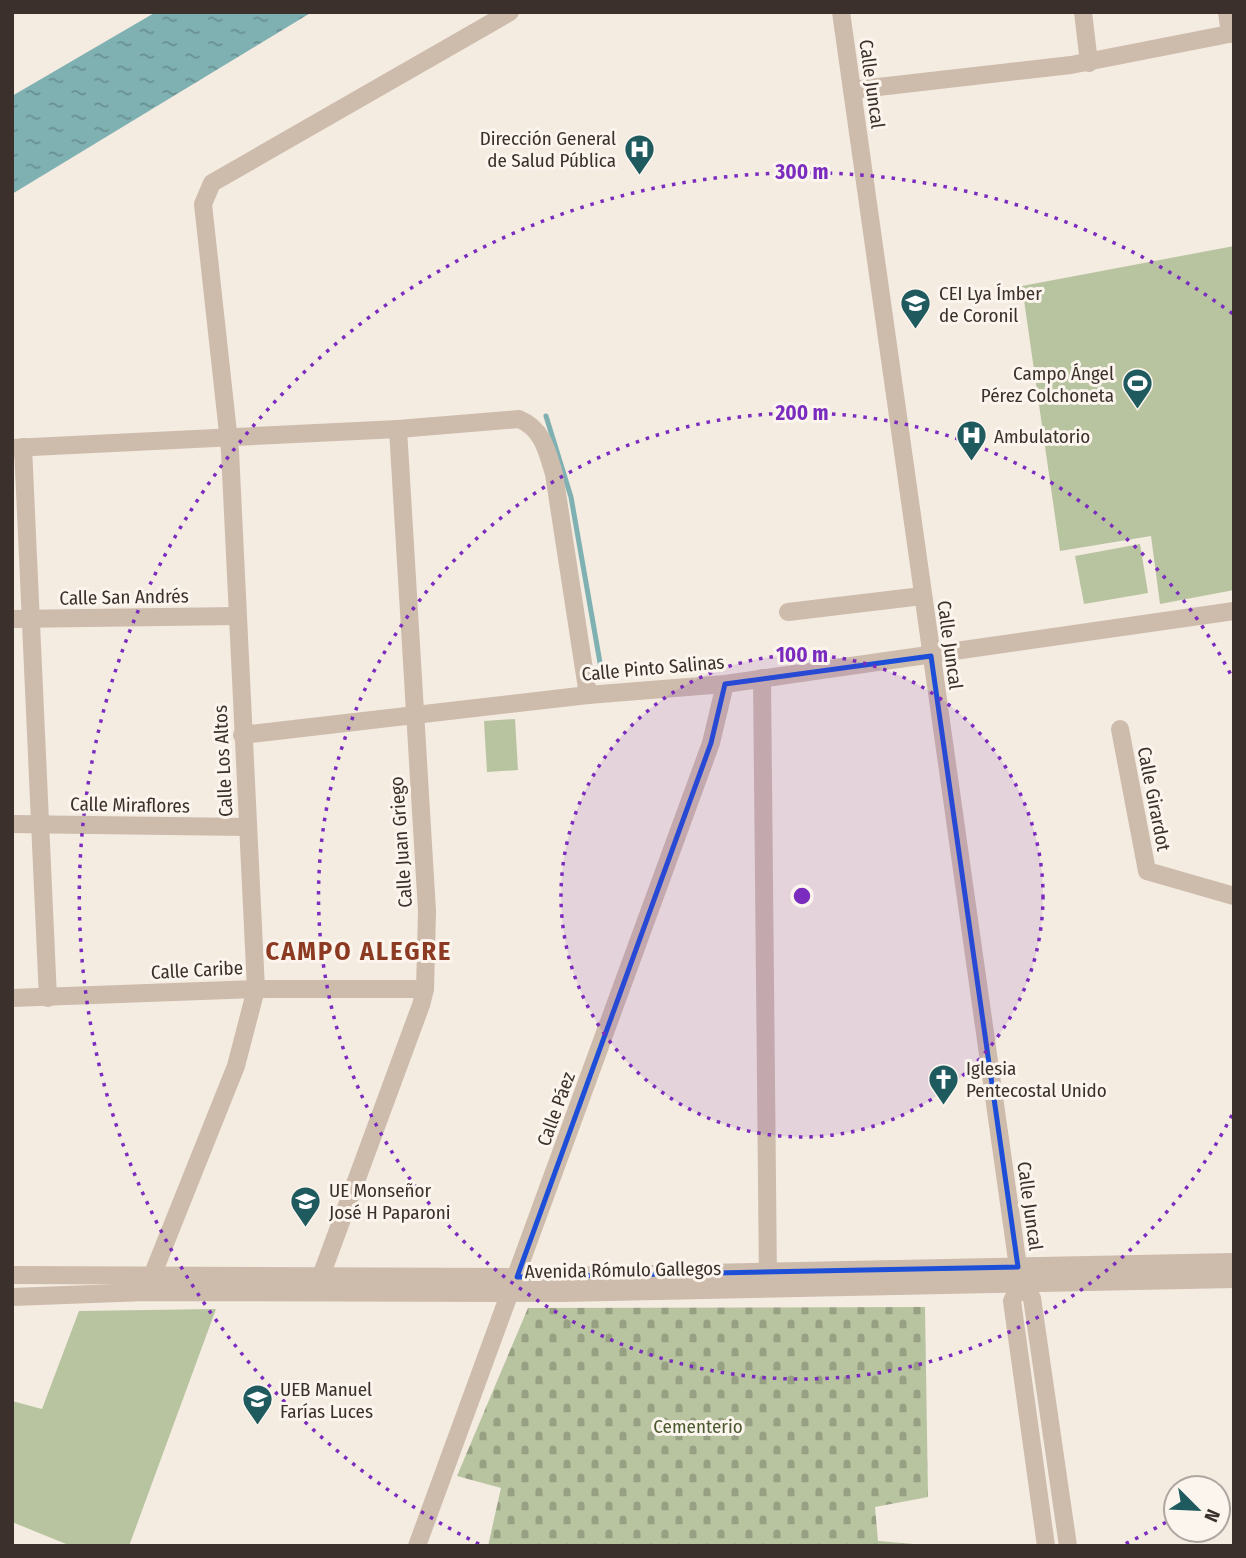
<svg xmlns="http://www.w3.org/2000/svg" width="1246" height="1558" font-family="'Fira Sans Condensed',sans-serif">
  <defs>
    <pattern id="cemetery-stones" width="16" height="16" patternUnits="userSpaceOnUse" patternTransform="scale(1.75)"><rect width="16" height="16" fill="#b8c4a0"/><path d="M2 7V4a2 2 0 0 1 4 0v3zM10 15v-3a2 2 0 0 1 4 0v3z" fill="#97a083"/></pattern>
    <pattern id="water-ripples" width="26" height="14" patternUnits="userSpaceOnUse" patternTransform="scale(1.75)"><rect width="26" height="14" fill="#7fb0b2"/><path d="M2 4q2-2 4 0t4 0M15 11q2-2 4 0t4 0" fill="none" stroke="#699091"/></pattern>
  </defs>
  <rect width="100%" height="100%" fill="#f4ebe1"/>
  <!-- cemetery -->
  <polygon fill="url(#cemetery-stones)" points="925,1307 928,1497 875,1507 878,1541 938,1546 488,1546 501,1488 457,1476 528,1308"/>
  <!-- garden -->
  <g fill="#b8c4a0">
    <polygon points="1234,246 1234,590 1160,604 1151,536 1060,551 1022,286"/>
    <polygon points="1140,544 1148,593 1084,604 1075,556"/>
    <polygon points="515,719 518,770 487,772 484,721"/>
    <polygon points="216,1309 129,1546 71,1546 12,1522 12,1401 42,1409 79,1311"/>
  </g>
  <!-- water -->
  <polygon fill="url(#water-ripples)" points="156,12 312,12 12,194 12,96"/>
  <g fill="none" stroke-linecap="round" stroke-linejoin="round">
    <!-- stream -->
    <polyline stroke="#7fb0b2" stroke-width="5" points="546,416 571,497 602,674"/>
    <!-- minor -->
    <g stroke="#cdbbac" stroke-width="18">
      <polyline points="841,12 1018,1267 1020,1284 1032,1298 1068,1546"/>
      <polyline points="1083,12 1089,63"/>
      <polyline points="1227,12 1230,34"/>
      <polyline points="852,90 1071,65 1234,33"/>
      <polyline points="23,447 48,998"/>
      <path d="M 12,448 L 398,429 L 519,419 C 543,429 547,451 554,474 L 588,695"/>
      <polyline points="788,612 922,596"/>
      <polyline points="12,619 237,616"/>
      <polyline points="762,678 768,1282"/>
      <polyline points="1120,729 1147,871 1234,896"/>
      <polyline points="242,735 588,695 725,684 1234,611"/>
      <polyline points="12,824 247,827"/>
      <polyline points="12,998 256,989 425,989"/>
      <polyline points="12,1275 517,1277 1234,1262"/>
      <polyline points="152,1276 236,1066 256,989 230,451 203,204 212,183 510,12"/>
      <polyline points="321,1276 421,1005 425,989 427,911 398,429"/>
      <polyline points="1020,1284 1012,1301 1046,1546"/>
      <polyline points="12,1297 146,1292 562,1293 1234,1279"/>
      <polyline points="417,1546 711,743 725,684"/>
    </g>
  </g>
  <!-- marked area -->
  <path fill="none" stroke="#1d4ed8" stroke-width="5" stroke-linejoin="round" d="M 931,656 L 1018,1267 L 517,1277 L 711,743 L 725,684 Z"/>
  <!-- distance rings -->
  <circle cx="802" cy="896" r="241" fill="#7b2cbf" fill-opacity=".12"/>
  <g fill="none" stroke="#7b2cbf" stroke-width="3.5" stroke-dasharray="3.5 7">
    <circle cx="802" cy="896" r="241"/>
    <path d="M1232 1115A483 483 0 1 1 1232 677"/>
    <path d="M1175 1517A724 724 0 0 1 1125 1544M479 1544A724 724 0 1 1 1233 314"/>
  </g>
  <!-- icons -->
  <defs>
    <symbol id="hospital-pin" viewBox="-11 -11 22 30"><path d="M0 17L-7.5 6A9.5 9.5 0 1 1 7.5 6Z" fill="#1f5a5e" stroke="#fbf5ee"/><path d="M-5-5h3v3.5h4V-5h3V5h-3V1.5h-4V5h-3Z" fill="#fff"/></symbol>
    <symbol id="school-pin" viewBox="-11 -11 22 30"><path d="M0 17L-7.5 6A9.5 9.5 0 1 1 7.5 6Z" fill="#1f5a5e" stroke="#fbf5ee"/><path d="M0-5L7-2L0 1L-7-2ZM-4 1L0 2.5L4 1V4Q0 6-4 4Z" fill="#fff"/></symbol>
    <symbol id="stadium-pin" viewBox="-11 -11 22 30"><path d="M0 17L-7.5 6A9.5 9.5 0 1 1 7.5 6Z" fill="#1f5a5e" stroke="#fbf5ee"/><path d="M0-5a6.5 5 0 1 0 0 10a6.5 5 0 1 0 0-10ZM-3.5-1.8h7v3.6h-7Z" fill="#fff"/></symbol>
    <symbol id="church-pin" viewBox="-11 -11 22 30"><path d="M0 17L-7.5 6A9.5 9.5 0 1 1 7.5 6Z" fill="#1f5a5e" stroke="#fbf5ee"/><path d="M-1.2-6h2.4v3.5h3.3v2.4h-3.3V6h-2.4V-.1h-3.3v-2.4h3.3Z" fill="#fff"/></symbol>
  </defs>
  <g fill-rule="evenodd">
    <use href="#hospital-pin" x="622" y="132" width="35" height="47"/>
    <use href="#school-pin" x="898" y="286" width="35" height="47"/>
    <use href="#stadium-pin" x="1120" y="366" width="35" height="47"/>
    <use href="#hospital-pin" x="954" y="418" width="35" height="47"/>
    <use href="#church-pin" x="926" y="1062" width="35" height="47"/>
    <use href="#school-pin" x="288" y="1184" width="35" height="47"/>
    <use href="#school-pin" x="240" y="1382" width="35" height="47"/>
  </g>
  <g text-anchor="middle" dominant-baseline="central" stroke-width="6" stroke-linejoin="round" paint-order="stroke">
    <!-- street labels -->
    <g font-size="19" fill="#3b302b" stroke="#fbf5ee">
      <text transform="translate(872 84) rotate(82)">Calle Juncal</text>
      <text transform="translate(124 597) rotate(-1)">Calle San Andrés</text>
      <text transform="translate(950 645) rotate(82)">Calle Juncal</text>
      <text transform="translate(653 668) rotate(-5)">Calle Pinto Salinas</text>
      <text transform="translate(223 761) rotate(-93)">Calle Los Altos</text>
      <text transform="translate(1154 799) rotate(79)">Calle Girardot</text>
      <text transform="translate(130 805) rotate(1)">Calle Miraflores</text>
      <text transform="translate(401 842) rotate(-94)">Calle Juan Griego</text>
      <text transform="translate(197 970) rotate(-3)">Calle Caribe</text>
      <text transform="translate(556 1109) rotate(-70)">Calle Páez</text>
      <text transform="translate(1030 1206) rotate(82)">Calle Juncal</text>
      <text transform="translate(623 1270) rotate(-1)">Avenida Rómulo Gallegos</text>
    </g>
    <!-- poi labels -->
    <g font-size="19" fill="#3b302b" stroke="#fbf5ee" text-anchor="start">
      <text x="616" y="138" text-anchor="end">Dirección General<tspan x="616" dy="22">de Salud Pública</tspan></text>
      <text x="939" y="293">CEI Lya Ímber<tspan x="939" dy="22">de Coronil</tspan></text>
      <text x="1114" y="373" text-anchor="end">Campo Ángel<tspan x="1114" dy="22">Pérez Colchoneta</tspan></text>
      <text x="994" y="436">Ambulatorio</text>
      <text x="966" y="1068">Iglesia<tspan x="966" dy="22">Pentecostal Unido</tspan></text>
      <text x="329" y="1190">UE Monseñor<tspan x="329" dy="22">José H Paparoni</tspan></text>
      <text x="280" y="1389">UEB Manuel<tspan x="280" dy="22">Farías Luces</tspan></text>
    </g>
    <!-- park labels -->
    <g font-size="19" fill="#4a5a2e" stroke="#fbf5ee">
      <text x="698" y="1426">Cementerio</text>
    </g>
    <!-- district labels -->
    <g font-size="26" font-weight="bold" letter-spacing="2" fill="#8c3b22" stroke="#fbf5ee">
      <text x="359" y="951">CAMPO ALEGRE</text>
    </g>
  </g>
  <circle cx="802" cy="896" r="10" fill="#7b2cbf" stroke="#fbf5ee" stroke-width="3.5"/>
  <g font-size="21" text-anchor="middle" font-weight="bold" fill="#7b2cbf" stroke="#fbf5ee" stroke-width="6" stroke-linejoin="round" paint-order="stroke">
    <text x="802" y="179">300 m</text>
    <text x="802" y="420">200 m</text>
    <text x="802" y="662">100 m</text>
  </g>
  <!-- border -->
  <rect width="1246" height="1558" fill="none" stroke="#3b302b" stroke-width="28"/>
  <!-- north arrow -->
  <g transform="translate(1197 1509) rotate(114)"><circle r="33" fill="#fbf5ee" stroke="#aea6a0" stroke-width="2"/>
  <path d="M0-5L12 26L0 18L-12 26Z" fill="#1f5a5e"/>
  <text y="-10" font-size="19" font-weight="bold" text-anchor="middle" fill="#3b302b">N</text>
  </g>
</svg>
